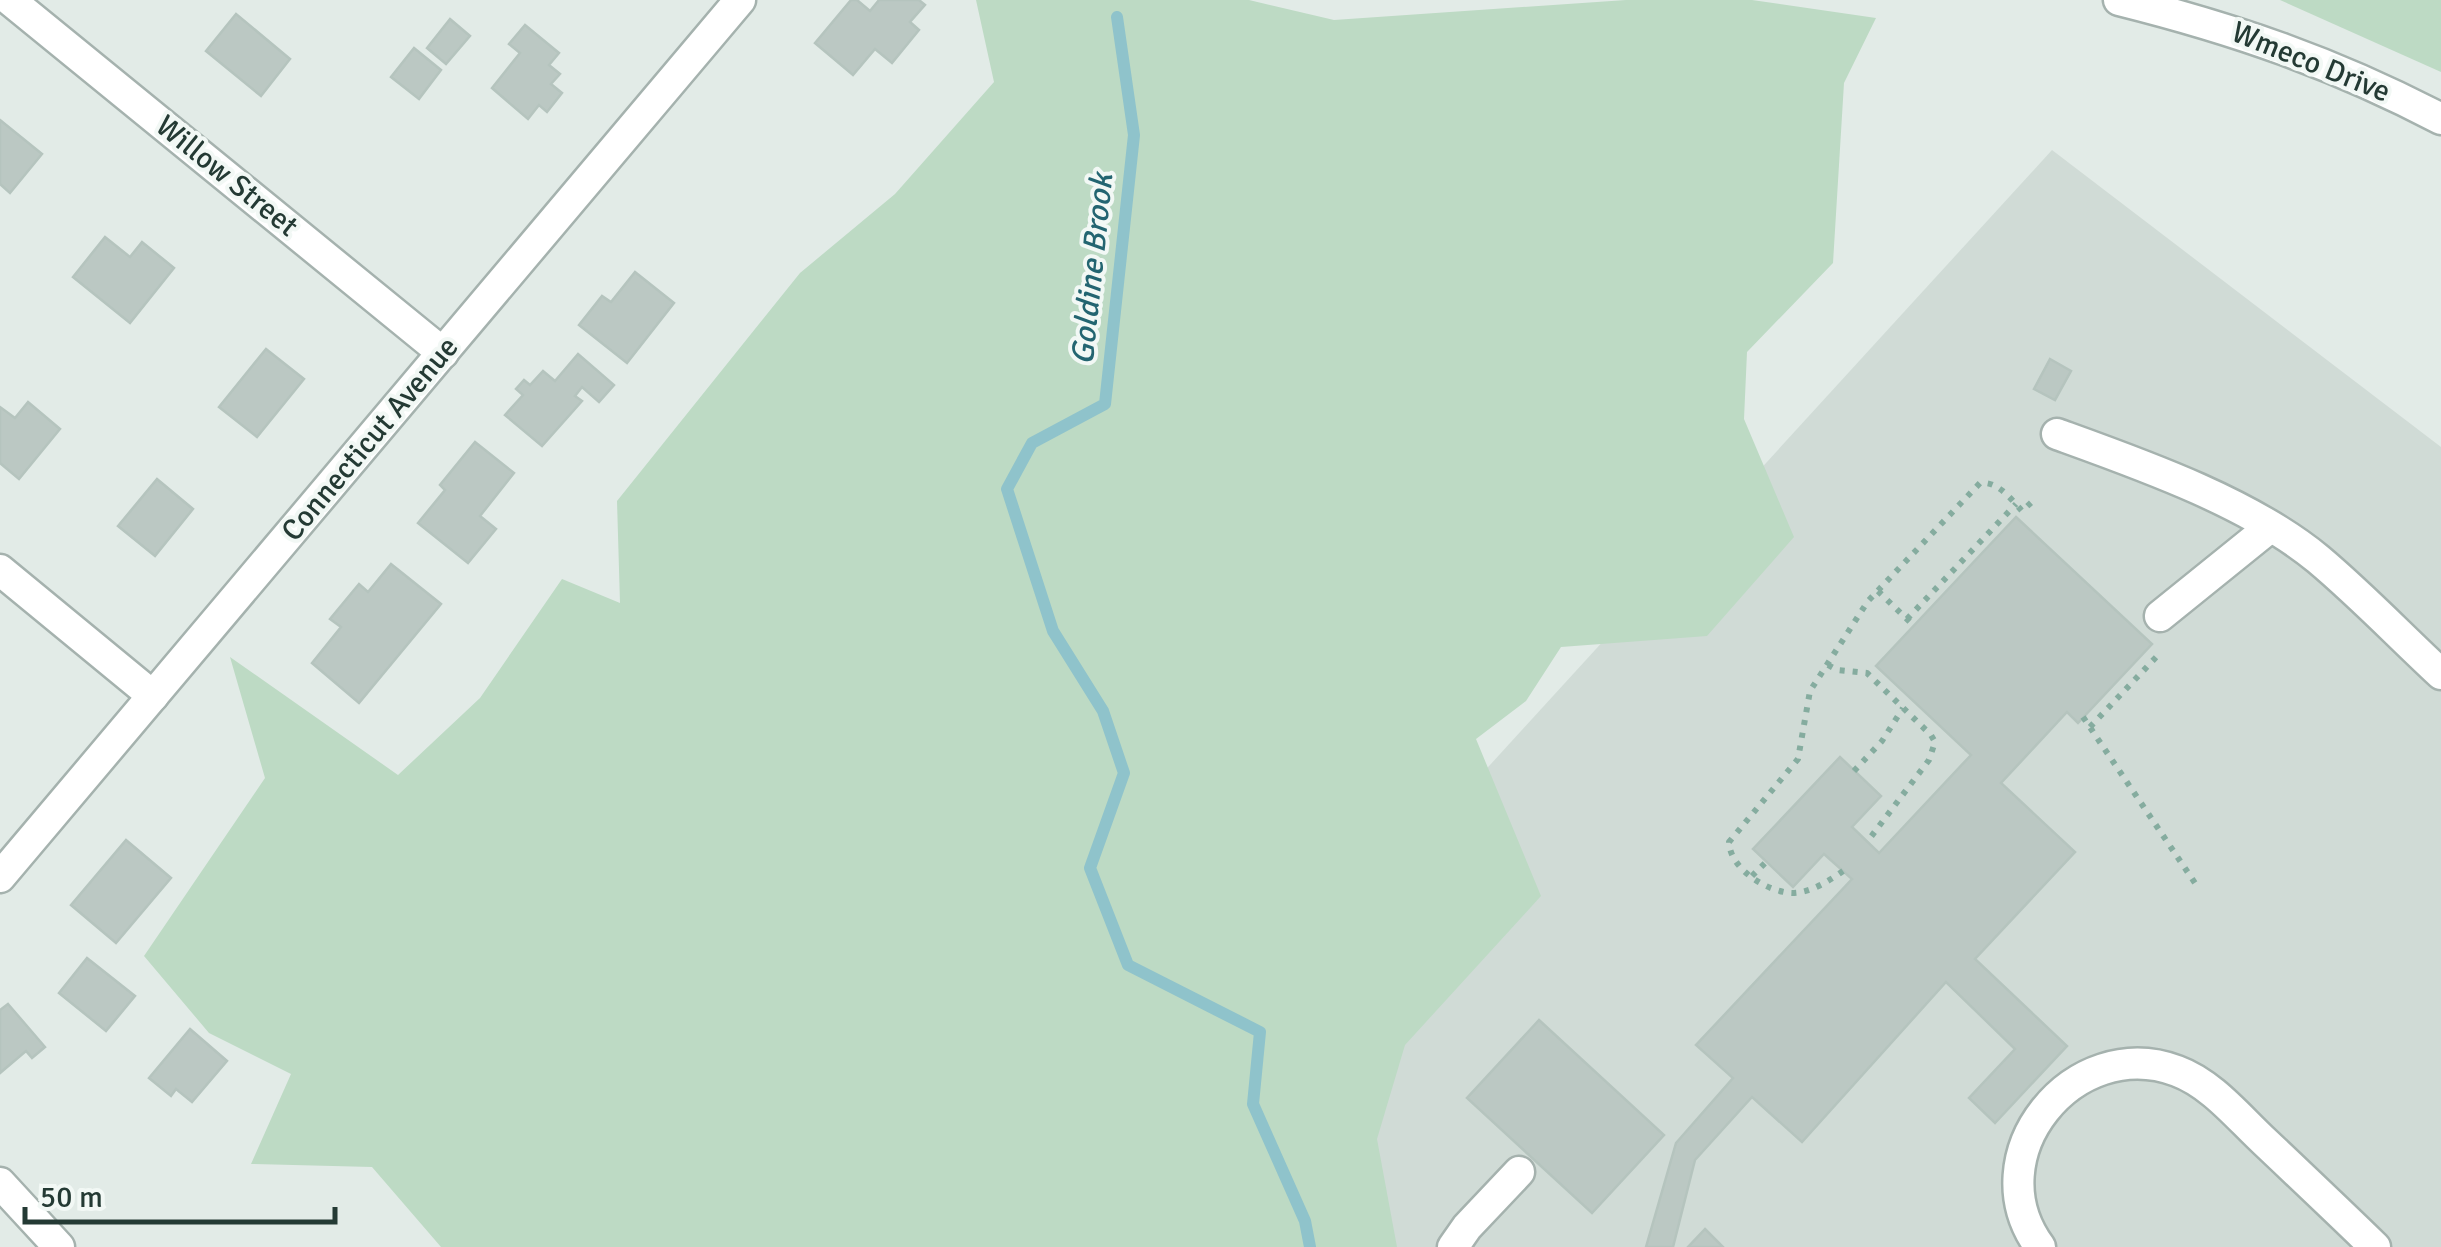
<svg xmlns="http://www.w3.org/2000/svg" width="2441" height="1247" font-family="Signika,sans-serif">
  <rect width="100%" height="100%" fill="#e2ebe7"/>
  <!-- built -->
  <polygon fill="#d0dbd6" points="2052,150 2441,447 2441,1247 1107,1247 1076,1218"/>
  <!-- green -->
  <g fill="#bddac4">
    <polygon points="976,0 1249,0 1334,20 1626,0 1752,0 1876,18 1844,83 1833,263 1747,352 1744,419 1794,537 1707,636 1561,647 1526,701 1476,739 1541,896 1405,1045 1377,1139 1397,1247 441,1247 372,1167 251,1164 291,1074 209,1033 144,956 265,778 230,657 398,775 480,698 562,579 620,603 617,501 800,273 895,194 994,82"/>
    <polygon points="2280,0 2441,0 2441,72"/>
  </g>
  <g fill="none" stroke-linecap="round" stroke-linejoin="round">
    <!-- stream -->
    <polyline stroke="#8fc3cb" stroke-width="12" points="1117,17 1134,135 1105,404 1032,443 1007,489 1053,631 1103,711 1124,773 1090,868 1128,965 1260,1032 1253,1104 1305,1221 1310,1247"/>
  </g>
  <!-- building -->
  <g fill="#bbc8c3" stroke="#b5c4be" stroke-width="2.5">
    <polygon points="851,0 857,0 870,11 879,0 919,0 925,5 910,22 919,30 892,63 875,49 853,75 815,43"/>
    <polygon points="236,14 290,59 261,96 206,51"/>
    <polygon points="450,19 470,36 446,64 427,48"/>
    <polygon points="525,25 559,53 549,65 560,74 551,84 562,93 547,112 539,105 528,119 492,88 520,53 509,44"/>
    <polygon points="414,48 441,70 419,99 391,77"/>
    <polygon points="0,120 42,154 10,193 0,184"/>
    <polygon points="105,237 130,257 142,242 174,268 130,323 73,277"/>
    <polygon points="635,272 674,303 627,363 579,325 602,296 611,302"/>
    <polygon points="266,349 304,379 257,437 219,407"/>
    <polygon points="578,354 614,385 599,402 582,387 575,396 582,401 542,446 505,415 523,395 516,389 524,380 530,385 543,371 555,381"/>
    <polygon points="2050,359 2071,371 2055,400 2034,389"/>
    <polygon points="28,402 60,429 19,479 0,463 0,407 15,418"/>
    <polygon points="475,442 514,473 480,516 496,529 468,563 418,523 445,490 440,485"/>
    <polygon points="157,479 193,509 155,556 118,526"/>
    <polygon points="2016,517 2152,644 2078,723 2067,712 2001,783 2075,852 1975,959 2067,1046 1995,1123 1969,1098 2015,1049 1946,982 1802,1142 1752,1097 1695,1160 1673,1247 1646,1247 1676,1143 1733,1078 1696,1045 1852,879 1824,854 1793,887 1753,849 1840,757 1881,796 1852,827 1879,853 1971,755 1876,666"/>
    <polygon points="391,564 441,604 359,703 312,663 341,627 330,619 359,584 368,592"/>
    <polygon points="126,840 171,878 116,943 71,905"/>
    <polygon points="87,958 135,996 106,1031 59,993"/>
    <polygon points="8,1004 45,1047 32,1058 26,1051 0,1073 0,1010"/>
    <polygon points="1539,1020 1664,1135 1592,1213 1467,1098"/>
    <polygon points="190,1029 227,1061 192,1102 176,1089 171,1096 149,1078"/>
    <polygon points="1705,1229 1723,1247 1688,1247"/>
  </g>
  <g fill="none" stroke-linecap="round" stroke-linejoin="round">
    <defs>
      <g id="minor">
        <polyline points="10,0 443,353"/>
        <path d="M 2119,0 C 2235,29 2334,63 2441,119"/>
        <path d="M 2057,434 C 2140,464 2249,502 2318,559 C 2361,595 2400,636 2441,674"/>
        <polyline points="0,570 153,696"/>
        <polyline points="2160,616 2269,528"/>
        <polyline points="0,877 740,0"/>
        <polyline points="0,1183 59,1247"/>
        <polyline points="1453,1247 1467,1227 1519,1172"/>
        <path d="M 2040,1247 C 1973,1156 2074,1032 2177,1071 C 2212,1084 2238,1117 2265,1142 C 2302,1177 2339,1212 2375,1247"/>
      </g>
    </defs>
    <!-- minor casing -->
    <use href="#minor" stroke="#a5b2ae" stroke-width="35"/>
    <!-- path -->
    <g stroke="#85ac9f" stroke-width="6" stroke-dasharray="5 8" stroke-linecap="butt">
      <polyline points="1878,591 1913,625"/>
      <polyline points="1907,619 2016,504"/>
      <polyline points="1828,665 1837,670 1867,673 1931,735 1935,742 1929,760 1867,842"/>
      <polyline points="2083,717 2197,886"/>
      <polyline points="2090,727 2161,652"/>
      <polyline points="1854,771 1882,741 1903,708"/>
      <path d="M 1843,871 C 1829,881 1810,893 1792,893 C 1767,892 1730,869 1729,842 L 1798,759 L 1810,691 L 1868,601 L 1980,483 C 1998,481 2011,499 2022,511 L 2035,499"/>
      <polyline points="1752,876 1766,862"/>
    </g>
    <!-- minor -->
    <use href="#minor" stroke="#fff" stroke-width="30"/>
  </g>
  <g text-anchor="middle" dominant-baseline="central" stroke-width="8" stroke-linejoin="round" paint-order="stroke">
    <!-- street labels -->
    <g font-size="30" fill="#243a34" stroke="#f2f8f5">
      <text transform="translate(2311 62) rotate(22)">Wmeco Drive</text>
      <text transform="translate(227 176) rotate(39)">Willow Street</text>
      <text transform="translate(370 439) rotate(-50)">Connecticut Avenue</text>
    </g>
    <!-- water labels -->
    <g font-size="32" font-style="italic" fill="#236571" stroke="#f2f8f5">
      <text transform="translate(1092 269) rotate(-84)">Goldine Brook</text>
    </g>
  </g>
  <!-- scale -->
  <path d="M25 1207v15h310v-15" fill="none" stroke="#243a34" stroke-width="5"/>
  <text x="40" y="1207" font-size="30" fill="#243a34" stroke="#f2f8f5" stroke-width="8" paint-order="stroke">50 m</text>
</svg>
